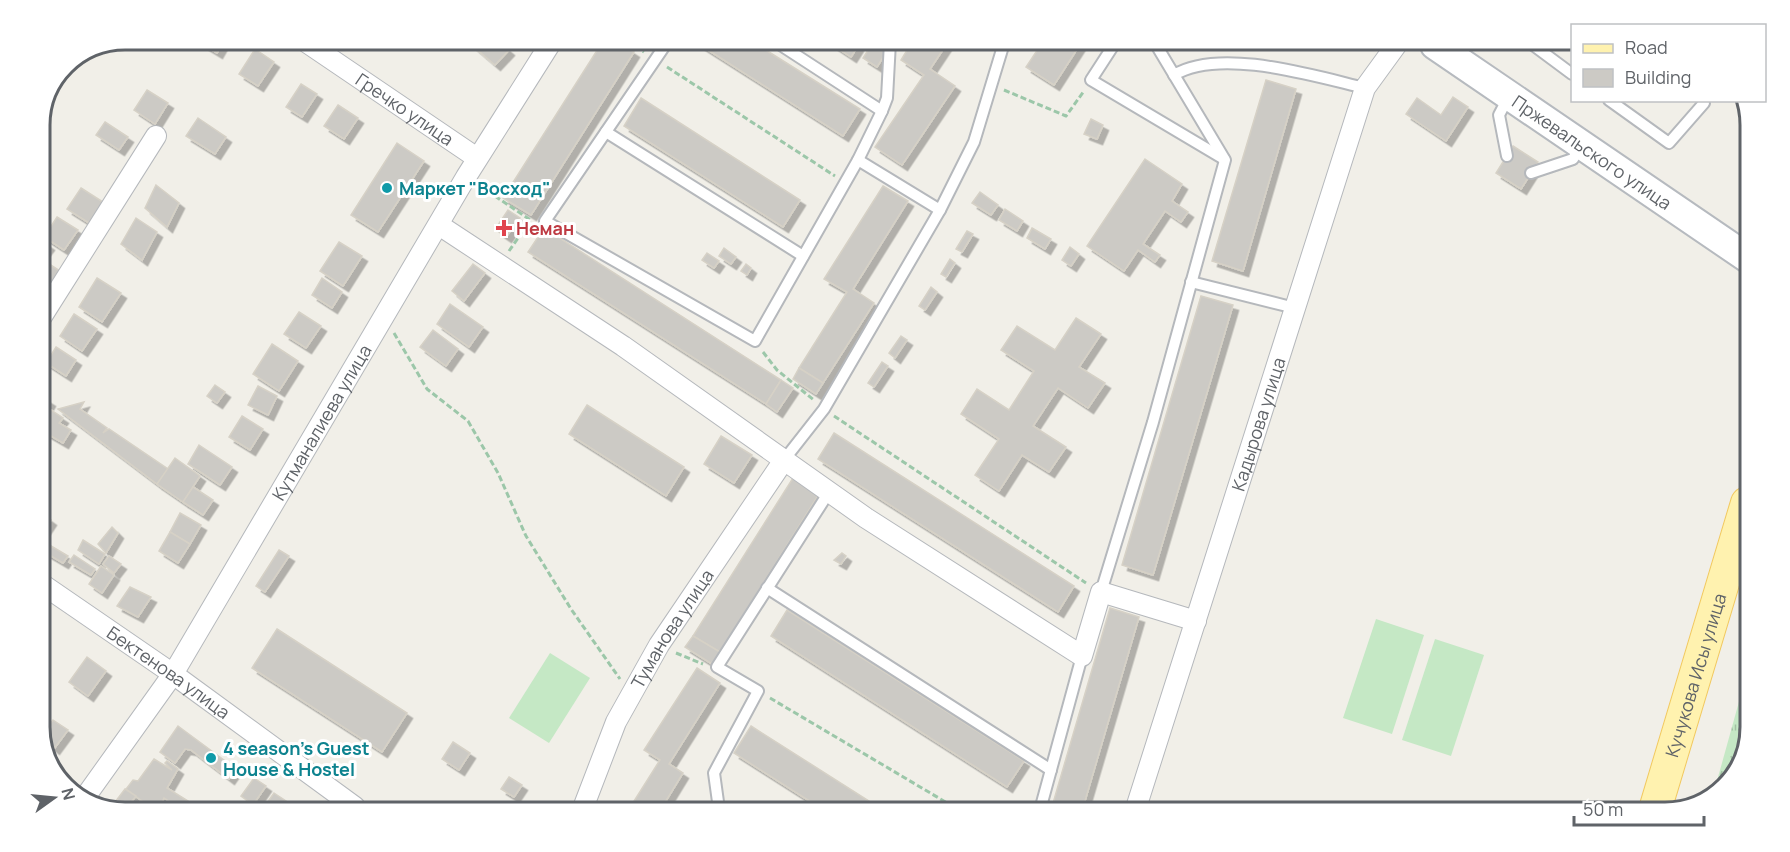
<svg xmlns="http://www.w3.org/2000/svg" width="1790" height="852" font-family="Manrope,sans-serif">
  <defs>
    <pattern id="park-tufts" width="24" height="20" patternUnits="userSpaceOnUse" patternTransform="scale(1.5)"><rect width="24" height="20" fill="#c5e8c5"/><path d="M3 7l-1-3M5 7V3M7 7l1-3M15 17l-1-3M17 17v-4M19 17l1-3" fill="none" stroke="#a3c0a4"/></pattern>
    <filter id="shadow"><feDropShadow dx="5.5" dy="5.5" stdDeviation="0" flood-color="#0004"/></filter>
  </defs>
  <rect width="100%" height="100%" fill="#f1efe8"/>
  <!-- grass -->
  <g fill="#c5e8c5">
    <polygon points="1376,619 1424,635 1392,734 1343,718"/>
    <polygon points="1435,639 1484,655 1451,756 1402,740"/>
    <polygon points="550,653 590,678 549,743 509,718"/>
  </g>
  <!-- park -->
  <polygon fill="url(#park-tufts)" points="1745,680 1744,760 1712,799"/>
  <!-- building -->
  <g fill="#cccac5" stroke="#d6d1c6" stroke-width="1.5" filter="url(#shadow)">
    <polygon points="201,39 225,39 217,53 199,42"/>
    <polygon points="466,40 498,41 509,50 495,65"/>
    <polygon points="603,41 617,41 634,52 531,215 503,198"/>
    <polygon points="694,41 753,42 860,109 843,136"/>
    <polygon points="835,42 851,42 858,46 851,57 833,45"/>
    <polygon points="873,42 887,51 877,67 863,58"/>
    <polygon points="912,42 948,42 930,69 955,86 902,165 875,147 924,75 901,60"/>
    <polygon points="1042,43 1081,43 1054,85 1026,67"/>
    <polygon points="255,49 274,62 258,86 239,74"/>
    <polygon points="1266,80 1296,89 1243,271 1212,261"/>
    <polygon points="301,84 317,94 302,117 286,107"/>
    <polygon points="147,90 168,103 155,124 134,110"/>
    <polygon points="1453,97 1468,107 1446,141 1406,114 1417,98 1441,115"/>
    <polygon points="641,98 800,200 783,227 624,126"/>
    <polygon points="338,105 358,118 344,139 324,126"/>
    <polygon points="198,118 226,137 215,154 186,136"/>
    <polygon points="1091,119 1103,125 1097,139 1084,134"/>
    <polygon points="105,122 128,137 119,150 96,135"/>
    <polygon points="397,143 424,161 378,232 351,215"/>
    <polygon points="1513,146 1538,162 1521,189 1496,173"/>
    <polygon points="1145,159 1182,184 1172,201 1188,212 1181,222 1165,211 1143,244 1160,255 1155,262 1138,250 1124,271 1087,246"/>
    <polygon points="156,185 179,203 167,227 145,208"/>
    <polygon points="883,186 908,201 853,289 874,303 823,383 799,368 847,292 824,279"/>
    <polygon points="81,188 103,202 89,223 67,209"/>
    <polygon points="980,192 998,205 991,215 972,203"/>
    <polygon points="1005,209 1023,221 1017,231 999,220"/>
    <polygon points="508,210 520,218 506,237 499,232 498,225"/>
    <polygon points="57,217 78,230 64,250 44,237"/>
    <polygon points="136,218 157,232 142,260 121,244"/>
    <polygon points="544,228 781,380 766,404 528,252"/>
    <polygon points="1032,228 1051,239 1045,249 1027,238"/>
    <polygon points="967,231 973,234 962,252 956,249"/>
    <polygon points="39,238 49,245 39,258"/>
    <polygon points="339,242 362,256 343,286 320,271"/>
    <polygon points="1070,247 1079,254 1071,266 1062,260"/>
    <polygon points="724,248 736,257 731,264 719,256"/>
    <polygon points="707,253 719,261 714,268 702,260"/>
    <polygon points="40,258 60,271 49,289 39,283"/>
    <polygon points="950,259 955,263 946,277 941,274"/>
    <polygon points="473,264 485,273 464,301 452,291"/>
    <polygon points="746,264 751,268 747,275 741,271"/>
    <polygon points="97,278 121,293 102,322 79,307"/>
    <polygon points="322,278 342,292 332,308 312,295"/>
    <polygon points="931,287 937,292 925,310 919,306"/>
    <polygon points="1201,296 1233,305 1153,575 1122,565"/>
    <polygon points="450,304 483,327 469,347 437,324"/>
    <polygon points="299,312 321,326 306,348 284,334"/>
    <polygon points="74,314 97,329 82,351 60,336"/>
    <polygon points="1076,318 1101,334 1079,367 1105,383 1088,408 1058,388 1033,426 1066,447 1049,472 1022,455 999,491 975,475 999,439 961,414 977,389 1009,410 1034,371 1001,350 1017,326 1055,350"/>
    <polygon points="433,330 458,349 446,366 420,347"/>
    <polygon points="901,336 907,340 895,358 889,353"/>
    <polygon points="272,344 298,361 279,391 253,374"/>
    <polygon points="56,347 76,360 66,376 46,363"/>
    <polygon points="882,362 888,366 874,387 868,383"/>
    <polygon points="799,368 823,383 816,394 793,379"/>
    <polygon points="781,380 793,388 777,412 766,404"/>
    <polygon points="215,385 225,392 217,403 207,396"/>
    <polygon points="258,386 277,396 268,415 248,405"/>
    <polygon points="39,394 50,401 43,413 47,415 51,410 63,418 59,423 71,430 63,443 39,429"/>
    <polygon points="84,402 80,409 107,428 103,433 109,429 168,469 157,484 58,409"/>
    <polygon points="587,405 684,467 666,496 569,434"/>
    <polygon points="242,416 263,429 250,450 229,437"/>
    <polygon points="834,433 1074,586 1058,612 818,459"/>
    <polygon points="721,436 752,455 734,483 704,464"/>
    <polygon points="199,445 232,467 220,485 188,464"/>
    <polygon points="175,458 200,476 183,502 157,484"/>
    <polygon points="793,478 819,494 720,652 693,636"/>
    <polygon points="193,487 213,500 203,515 183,502"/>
    <polygon points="39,511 51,520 39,538"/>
    <polygon points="180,513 201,525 190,544 170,532"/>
    <polygon points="112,527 118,533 106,553 98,544"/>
    <polygon points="170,532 190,544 178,563 159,551"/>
    <polygon points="41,540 68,556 63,563 39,549"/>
    <polygon points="83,540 105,554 99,564 78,550"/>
    <polygon points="279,550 289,556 265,592 256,586"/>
    <polygon points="842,553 846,556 841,564 834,560"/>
    <polygon points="74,555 95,569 91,575 69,562"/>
    <polygon points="109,556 121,564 114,573 103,564"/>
    <polygon points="101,566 114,575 102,593 89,584"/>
    <polygon points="130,587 151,597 138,617 117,606"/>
    <polygon points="1110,608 1139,617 1082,811 1051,810"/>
    <polygon points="787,610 1024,761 1007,787 771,636"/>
    <polygon points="277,629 407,713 382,752 252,668"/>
    <polygon points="693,636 720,652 712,664 685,647"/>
    <polygon points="87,657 106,671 88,696 69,682"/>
    <polygon points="697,668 720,683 669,764 683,773 661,809 629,809 660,760 644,750"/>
    <polygon points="53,720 68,730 54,749 41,737"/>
    <polygon points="178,726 236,769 229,779 191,750 185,749 175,763 160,752"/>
    <polygon points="751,726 883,810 822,809 734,753"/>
    <polygon points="453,742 470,753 459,770 442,759"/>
    <polygon points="154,759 172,770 165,763 167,761 178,769 167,788 188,801 184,807 177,807 164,798 160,807 150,807 126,789 133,780 138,781"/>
    <polygon points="509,777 522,785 514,797 501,789"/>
    <polygon points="254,778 266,786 253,805 241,796"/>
    <polygon points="125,789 136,796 128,806 112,806"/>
    <polygon points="274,793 289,803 286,807 264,807"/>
  </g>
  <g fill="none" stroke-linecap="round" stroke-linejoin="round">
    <defs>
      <g id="lane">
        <polyline points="668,41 545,221 755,341 858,160 882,111 887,98 890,42"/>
        <polyline points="776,42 882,111"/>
        <polyline points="1115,43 1091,80 1224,159"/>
        <polyline points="1533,45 1572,74"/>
        <path d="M 1174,75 C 1220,47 1314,76 1365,88"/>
        <polyline points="1609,100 1669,143 1704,103 1703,100"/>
        <polyline points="606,132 803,256"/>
        <polyline points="1507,156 1499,115 1509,96"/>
        <polyline points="858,160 940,210"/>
        <polyline points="1531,173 1573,159 1580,147"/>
        <polyline points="1191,282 1295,308"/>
        <polyline points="784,460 824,409 940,210 974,142 1004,43"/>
        <polyline points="767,588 1051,770"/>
        <polyline points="1101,592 1153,422 1225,160 1155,43"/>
        <polyline points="719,809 714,773 758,691 717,667 829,492"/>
        <polyline points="1040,810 1082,656"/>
      </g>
      <g id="street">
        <path id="s1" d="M 303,40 L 477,158"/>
        <polyline points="439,225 623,346 866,518 1082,656 1101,592 1196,621"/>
        <polyline points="39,321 156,136"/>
        <path id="s2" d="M 39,582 L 173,674 L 355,807"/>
        <path id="s3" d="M 83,800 L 173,674 L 466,177 L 552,41"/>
        <path id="s4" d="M 583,808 L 616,722 L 659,645 L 784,460"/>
        <path id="s5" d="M 1135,811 L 1365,88 L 1397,44"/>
      </g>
      <g id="secondary">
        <path id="s6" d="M 1435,45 L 1749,259"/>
      </g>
      <g id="primary">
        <path id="s7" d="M 1654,813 L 1747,503"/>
      </g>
    </defs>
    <!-- lane casing -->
    <use href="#lane" stroke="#b5b8bc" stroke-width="14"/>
    <!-- street casing -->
    <use href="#street" stroke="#b5b8bc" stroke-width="22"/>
    <!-- secondary casing -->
    <use href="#secondary" stroke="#b6babf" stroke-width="32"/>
    <!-- primary casing -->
    <use href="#primary" stroke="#f2c960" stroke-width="34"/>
    <!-- path -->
    <g stroke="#9cc7a9" stroke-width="3" stroke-dasharray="6 3" stroke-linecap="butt">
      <polyline points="628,41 644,52"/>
      <polyline points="667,67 835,176"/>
      <polyline points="1004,90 1066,116 1084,91"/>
      <polyline points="480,186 532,221"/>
      <polyline points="509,251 530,221"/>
      <polyline points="394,333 427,389 468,421 498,473 526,536 571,609 620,679"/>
      <polyline points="763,352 777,370 815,401"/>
      <polyline points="834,416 1086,583"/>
      <polyline points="676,653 703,664"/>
      <polyline points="770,698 959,810"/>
    </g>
    <!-- lane -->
    <use href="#lane" stroke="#fff" stroke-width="10"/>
    <!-- street -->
    <use href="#street" stroke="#fff" stroke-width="20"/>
    <!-- secondary -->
    <use href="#secondary" stroke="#fff" stroke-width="28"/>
    <!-- primary -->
    <use href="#primary" stroke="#fff2af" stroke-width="32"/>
  </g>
  <!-- markers -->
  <g fill="#0f9aa8" stroke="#fff" stroke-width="2">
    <circle cx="387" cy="188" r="6"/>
    <circle cx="211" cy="758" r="6"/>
  </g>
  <path fill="#e0444e" stroke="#fff" stroke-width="2" d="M501 219h6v6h6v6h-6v6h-6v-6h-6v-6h6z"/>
  <g text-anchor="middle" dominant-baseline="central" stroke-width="6" stroke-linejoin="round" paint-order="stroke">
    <!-- street labels -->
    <g font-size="18" fill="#5f6368" stroke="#fff">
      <text stroke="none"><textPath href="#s1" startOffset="123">Гречко улица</textPath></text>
      <text stroke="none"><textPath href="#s6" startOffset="190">Пржевальского улица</textPath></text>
      <text stroke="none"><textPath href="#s3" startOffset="447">Кутманалиева улица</textPath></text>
      <text stroke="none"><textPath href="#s5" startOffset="406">Кадырова улица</textPath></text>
      <text stroke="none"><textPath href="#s4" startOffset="201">Туманова улица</textPath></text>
      <text stroke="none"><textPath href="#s2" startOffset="158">Бектенова улица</textPath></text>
      <text stroke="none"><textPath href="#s7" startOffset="144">Кучукова Исы улица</textPath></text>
    </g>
    <!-- culture labels -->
    <g font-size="18" font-weight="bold" fill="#0d838f" stroke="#fff" text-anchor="start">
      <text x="399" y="188">Маркет "Восход"</text>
      <text x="223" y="748">4 season's Guest<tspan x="223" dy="21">House &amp; Hostel</tspan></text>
    </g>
    <!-- health labels -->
    <g font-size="18" font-weight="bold" fill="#be3a42" stroke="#fff" text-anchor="start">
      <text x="516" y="228">Неман</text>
    </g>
  </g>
  <!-- crop -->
  <path d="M0 0H1790V852H0ZM125 50H1665A75 75 0 0 1 1740 125V727A75 75 0 0 1 1665 802H125A75 75 0 0 1 50 727V125A75 75 0 0 1 125 50Z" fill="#fff" fill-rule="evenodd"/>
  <path fill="none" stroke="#5f6368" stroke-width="3" d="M125 50H1665A75 75 0 0 1 1740 125V727A75 75 0 0 1 1665 802H125A75 75 0 0 1 50 727V125A75 75 0 0 1 125 50Z"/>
  <!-- legend -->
  <rect x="1571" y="24" width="195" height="78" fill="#ffffff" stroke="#bfc1c3" stroke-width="1.5"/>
  <rect x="1583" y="44" width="30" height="9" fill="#fff2af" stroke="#bfc1c3" stroke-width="1.5"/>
  <text x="1625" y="54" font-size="18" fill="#5f6368">Road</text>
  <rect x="1583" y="69" width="30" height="18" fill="#cccac5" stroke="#bfc1c3" stroke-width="1.5"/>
  <text x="1625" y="84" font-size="18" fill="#5f6368">Building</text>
  <!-- north arrow -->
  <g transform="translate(54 798) rotate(75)" stroke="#ffffff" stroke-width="4.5" paint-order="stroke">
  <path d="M0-4.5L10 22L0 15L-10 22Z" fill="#5f6368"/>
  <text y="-9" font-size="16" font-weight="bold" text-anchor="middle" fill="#5f6368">N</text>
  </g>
  <!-- scale -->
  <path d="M1574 816v9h130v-9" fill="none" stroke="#5f6368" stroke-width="3"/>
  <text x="1583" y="816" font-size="18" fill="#5f6368" stroke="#ffffff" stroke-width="4.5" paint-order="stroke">50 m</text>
</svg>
